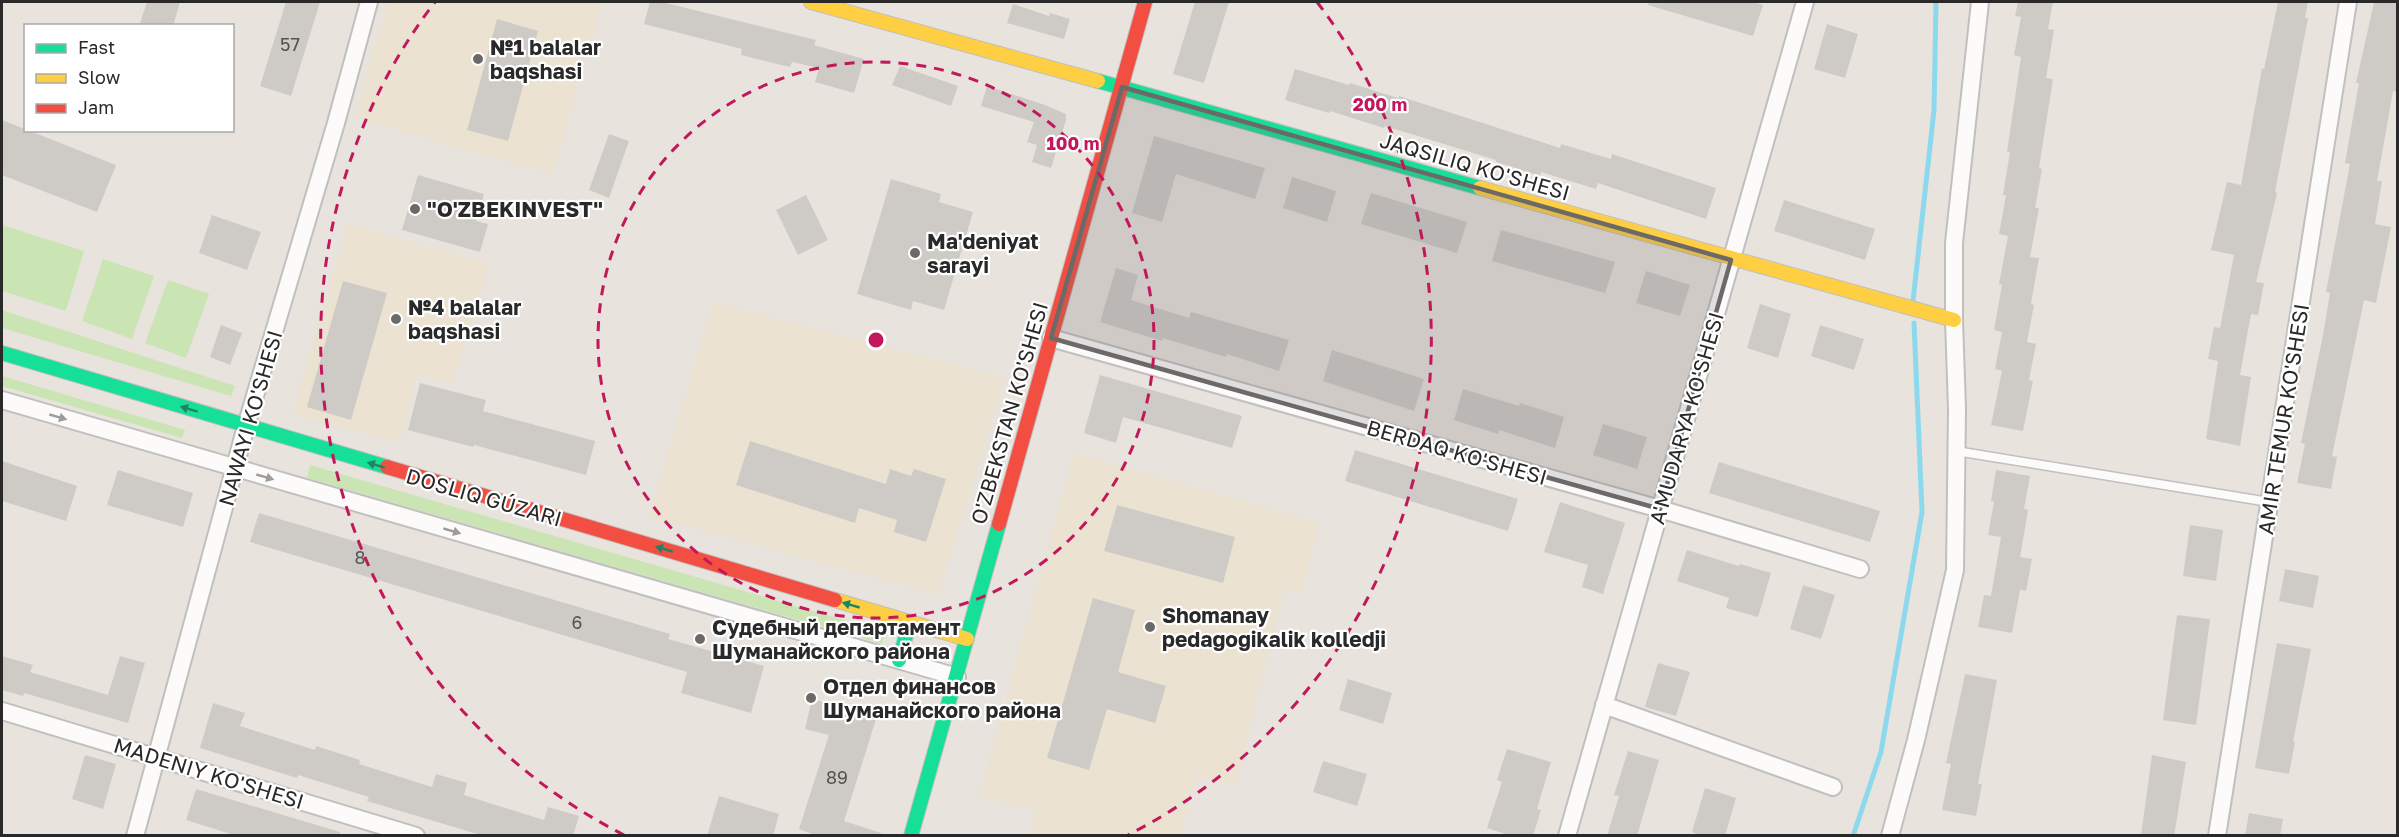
<svg xmlns="http://www.w3.org/2000/svg" width="2399" height="837" font-family="'Golos Text',sans-serif">
  <rect width="100%" height="100%" fill="#e8e3dd"/>
  <!-- education -->
  <g fill="#ece2d1">
    <polygon points="388,2 603,2 552,175 354,117"/>
    <polygon points="348,224 489,264 452,383 416,374 400,443 292,414"/>
    <polygon points="713,302 1005,378 938,595 649,516"/>
    <polygon points="1074,453 1319,523 1301,593 1284,589 1236,785 1197,776 1180,835 1031,835 1036,811 979,796"/>
  </g>
  <!-- green -->
  <g fill="#cae5b3">
    <polygon points="2,225 84,251 66,311 2,291"/>
    <polygon points="103,259 154,276 132,339 82,321"/>
    <polygon points="168,280 209,294 186,358 145,343"/>
    <polygon points="2,310 235,386 231,396 2,328"/>
    <polygon points="2,376 185,430 182,438 2,386"/>
    <polygon points="310,465 885,632 882,644 307,478"/>
  </g>
  <g fill="none" stroke-linecap="round" stroke-linejoin="round">
    <!-- stream -->
    <g stroke="#8cd9ee" stroke-width="5">
      <polyline points="1913,301 1934,110 1936,2"/>
      <polyline points="1853,836 1881,752 1922,512 1914,323"/>
    </g>
  </g>
  <!-- building -->
  <g fill="#cecbc7">
    <polygon points="147,2 180,2 173,26 139,26"/>
    <polygon points="286,2 320,2 291,96 260,86"/>
    <polygon points="650,2 662,2 816,40 814,45 864,59 854,93 815,82 819,68 792,62 790,67 741,55 742,49 644,24"/>
    <polygon points="1195,2 1229,2 1204,83 1173,74"/>
    <polygon points="1649,2 1752,2 1763,5 1753,36 1648,5"/>
    <polygon points="2018,2 2053,2 2048,29 2054,30 2046,78 2053,79 2039,168 2042,169 2035,208 2039,208 2030,257 2039,258 2031,304 2034,305 2027,342 2036,344 2029,380 2033,381 2023,431 1991,425 2002,371 1995,369 2002,332 1994,330 2002,285 1999,284 2008,236 1999,234 2006,195 2003,195 2010,152 2007,152 2021,57 2014,55 2021,17 2015,16"/>
    <polygon points="2278,2 2308,2 2305,18 2308,18 2275,192 2277,193 2256,282 2264,283 2258,315 2251,314 2240,375 2251,377 2240,446 2206,439 2218,361 2208,359 2214,327 2220,328 2234,255 2211,250 2227,182 2241,185 2262,68 2264,69"/>
    <polygon points="2374,2 2397,2 2397,92 2393,91 2385,137 2377,181 2382,181 2375,224 2391,227 2376,303 2364,300 2332,456 2337,457 2331,489 2297,483 2305,444 2301,443 2323,335 2330,293 2326,292 2350,164 2345,163 2359,83 2356,83"/>
    <polygon points="1013,4 1049,16 1050,13 1070,19 1064,39 1007,23"/>
    <polygon points="497,19 538,31 508,141 467,130"/>
    <polygon points="1827,24 1858,34 1845,78 1814,69"/>
    <polygon points="900,66 958,86 951,106 892,85"/>
    <polygon points="1295,69 1349,85 1350,83 1398,98 1399,96 1560,148 1561,144 1611,159 1612,154 1716,188 1706,219 1598,183 1596,189 1541,172 1540,176 1496,162 1496,160 1385,126 1384,128 1330,111 1329,113 1285,100"/>
    <polygon points="987,86 1045,105 1066,114 1066,120 1051,168 1032,162 1037,145 1027,142 1034,122 981,106"/>
    <polygon points="2,120 116,165 97,212 2,175"/>
    <polygon points="609,134 629,141 609,198 589,190"/>
    <polygon points="1154,136 1265,168 1255,199 1176,174 1162,222 1132,213"/>
    <polygon points="418,175 484,194 476,221 488,224 480,252 402,230"/>
    <polygon points="1292,177 1336,191 1327,222 1283,208"/>
    <polygon points="891,179 941,194 939,202 973,212 944,310 913,301 911,310 857,294"/>
    <polygon points="1371,193 1467,222 1457,253 1361,224"/>
    <polygon points="806,195 828,240 798,255 776,210"/>
    <polygon points="1784,200 1875,229 1865,260 1774,231"/>
    <polygon points="212,215 261,232 247,270 199,253"/>
    <polygon points="1501,230 1615,262 1605,293 1492,261"/>
    <polygon points="1116,268 1138,275 1131,300 1189,318 1191,312 1289,340 1279,371 1227,354 1226,357 1163,338 1162,341 1100,322"/>
    <polygon points="1646,271 1690,285 1680,316 1636,303"/>
    <polygon points="343,281 387,293 351,420 307,407"/>
    <polygon points="1760,304 1791,314 1778,358 1747,348"/>
    <polygon points="221,325 242,333 230,365 210,357"/>
    <polygon points="1820,325 1864,339 1854,370 1811,356"/>
    <polygon points="1332,350 1424,379 1414,411 1323,381"/>
    <polygon points="1100,375 1242,416 1232,448 1123,417 1116,443 1084,433"/>
    <polygon points="420,383 486,400 483,411 595,441 586,475 474,445 473,447 408,430"/>
    <polygon points="1463,389 1519,406 1520,403 1564,417 1555,448 1499,430 1498,434 1454,420"/>
    <polygon points="1603,424 1647,437 1637,469 1593,455"/>
    <polygon points="750,441 886,484 890,469 911,476 914,469 946,479 926,542 894,532 897,520 859,508 855,523 736,485"/>
    <polygon points="1355,450 1518,499 1508,531 1345,481"/>
    <polygon points="2,461 77,486 66,521 2,501"/>
    <polygon points="1719,462 1880,511 1870,542 1709,493"/>
    <polygon points="118,470 193,493 183,527 107,505"/>
    <polygon points="1996,470 2030,476 2024,509 2028,510 2020,557 2032,559 2026,591 2020,590 2012,633 1978,627 1984,595 1991,596 2001,537 1988,535 1994,502 1991,501"/>
    <polygon points="1560,502 1625,523 1603,594 1582,587 1588,565 1544,552"/>
    <polygon points="1117,505 1235,537 1223,583 1104,551"/>
    <polygon points="259,513 670,634 668,639 764,666 751,713 681,693 687,672 250,542"/>
    <polygon points="2190,525 2223,530 2216,581 2183,576"/>
    <polygon points="1687,550 1739,566 1740,564 1771,573 1758,617 1726,608 1729,598 1677,581"/>
    <polygon points="2285,569 2319,576 2313,608 2279,601"/>
    <polygon points="1803,585 1835,595 1821,639 1790,629"/>
    <polygon points="1093,598 1135,610 1118,672 1166,686 1155,723 1107,709 1089,770 1047,758"/>
    <polygon points="2177,615 2210,619 2196,725 2163,720"/>
    <polygon points="2277,643 2311,649 2293,742 2295,742 2289,774 2255,768"/>
    <polygon points="2,656 33,665 30,672 108,695 120,656 145,663 128,723 24,693 23,696 2,690"/>
    <polygon points="1658,663 1690,672 1676,716 1645,707"/>
    <polygon points="1965,674 1997,680 1978,784 1982,784 1976,816 1942,810 1951,764 1946,763"/>
    <polygon points="1348,679 1392,693 1383,724 1339,710"/>
    <polygon points="812,699 877,716 844,821 881,833 880,836 817,836 799,829 829,735 805,729"/>
    <polygon points="213,703 245,713 240,726 315,750 316,746 360,760 359,764 432,787 436,774 467,783 464,795 544,820 548,807 579,816 573,836 484,836 367,801 369,797 298,775 297,778 200,748"/>
    <polygon points="1507,749 1551,762 1537,809 1541,810 1533,836 1512,836 1487,828 1502,782 1497,780"/>
    <polygon points="1628,751 1659,760 1637,836 1607,836 1619,796 1614,795"/>
    <polygon points="85,755 116,764 103,809 72,799"/>
    <polygon points="2152,755 2186,762 2174,836 2141,836"/>
    <polygon points="1323,761 1367,774 1357,806 1313,792"/>
    <polygon points="1705,788 1736,798 1725,836 1702,836 1692,832"/>
    <polygon points="196,789 340,832 339,836 237,836 186,820"/>
    <polygon points="719,796 779,814 773,836 707,836"/>
    <polygon points="2249,813 2283,819 2280,836 2245,836"/>
  </g>
  <g fill="none" stroke-linecap="round" stroke-linejoin="round">
    <defs>
      <polyline id="lane" points="1956,451 2269,502"/>
      <g id="street">
        <polyline points="1051,338 1660,509 1860,569"/>
        <polyline points="2,400 957,677"/>
        <polyline points="1604,705 1833,787"/>
        <polyline points="2,711 416,836"/>
        <polyline points="135,836 246,426 336,123 369,2"/>
        <polyline points="1567,836 1805,2"/>
        <polyline points="1890,836 1916,740 1955,570 1957,409 1954,320 1954,243 1980,2"/>
        <polyline points="2217,836 2348,2"/>
      </g>
      <g id="fast">
        <polyline points="1098,81 1480,188"/>
        <polyline points="2,353 387,467"/>
        <polyline points="899,660 910,622"/>
        <polyline points="911,836 999,524"/>
      </g>
      <g id="slow">
        <polyline points="811,2 1098,81"/>
        <polyline points="1480,188 1954,320"/>
        <polyline points="835,600 967,639"/>
      </g>
      <g id="jam">
        <polyline points="387,467 835,600"/>
        <polyline points="999,524 1145,2"/>
      </g>
    </defs>
    <!-- lane casing -->
    <use href="#lane" stroke="#c1bfbf" stroke-width="11"/>
    <!-- street casing -->
    <use href="#street" stroke="#c1bfbf" stroke-width="20"/>
    <!-- fast casing -->
    <use href="#fast" stroke="#c1bfbf" stroke-width="16"/>
    <!-- slow casing -->
    <use href="#slow" stroke="#c1bfbf" stroke-width="16"/>
    <!-- jam casing -->
    <use href="#jam" stroke="#c1bfbf" stroke-width="16"/>
    <!-- lane -->
    <use href="#lane" stroke="#fcfbfa" stroke-width="8"/>
    <!-- street -->
    <use href="#street" stroke="#fcfbfa" stroke-width="16"/>
    <!-- fast -->
    <use href="#fast" stroke="#16e098" stroke-width="14"/>
    <!-- slow -->
    <use href="#slow" stroke="#ffcf43" stroke-width="14"/>
    <!-- jam -->
    <use href="#jam" stroke="#f24e42" stroke-width="14"/>
  </g>
  <!-- one-way arrows -->
  <defs><path id="oneway-solid" d="M-6-.8H1V-3.2L6.5 0L1 3.2V.8H-6Z" transform="scale(1.5)"/></defs>
  <g fill="#208460">
    <use href="#oneway-solid" transform="translate(189 409) rotate(-163)"/>
    <use href="#oneway-solid" transform="translate(376 465) rotate(-164)"/>
    <use href="#oneway-solid" transform="translate(664 549) rotate(-164)"/>
    <use href="#oneway-solid" transform="translate(851 605) rotate(-164)"/>
  </g>
  <g fill="#9d9c9c">
    <use href="#oneway-solid" transform="translate(58 417) rotate(16)"/>
    <use href="#oneway-solid" transform="translate(265 477) rotate(16)"/>
    <use href="#oneway-solid" transform="translate(452 531) rotate(16)"/>
  </g>
  <!-- marked area -->
  <path fill="#6c6a68" fill-opacity="0.2" stroke="#6c6a68" stroke-width="4.5" stroke-linejoin="round" d="M 1122,87 L 1731,260 L 1660,509 L 1051,338 Z"/>
  <!-- distance rings -->
  <g fill="none" stroke="#c2185b" stroke-width="3" stroke-dasharray="10 8">
    <circle cx="876" cy="340" r="278"/>
    <path d="M624 835A556 556 0 0 1 435 2M1317 2A556 556 0 0 1 1128 835"/>
  </g>
  <!-- markers -->
  <g fill="#6c6a68" stroke="#fff" stroke-width="2">
    <circle cx="478" cy="59" r="6"/>
    <circle cx="415" cy="209" r="6"/>
    <circle cx="915" cy="253" r="6"/>
    <circle cx="396" cy="319" r="6"/>
    <circle cx="1150" cy="627" r="6"/>
    <circle cx="700" cy="639" r="6"/>
    <circle cx="811" cy="698" r="6"/>
  </g>
  <g text-anchor="middle" dominant-baseline="central" stroke-width="4.5" stroke-linejoin="round" paint-order="stroke">
    <!-- number labels -->
    <g font-size="18" fill="#535251">
      <text x="290" y="44">57</text>
      <text x="360" y="557">8</text>
      <text x="577" y="622">6</text>
      <text x="837" y="777">89</text>
    </g>
    <!-- poi labels -->
    <g font-size="21" font-weight="bold" fill="#292929" stroke="#fff" text-anchor="start">
      <text x="490" y="47">№1 balalar<tspan x="490" dy="24">baqshasi</tspan></text>
      <text x="427" y="209">"O'ZBEKINVEST"</text>
      <text x="927" y="241">Ma'deniyat<tspan x="927" dy="24">sarayi</tspan></text>
      <text x="408" y="307">№4 balalar<tspan x="408" dy="24">baqshasi</tspan></text>
      <text x="1162" y="615">Shomanay<tspan x="1162" dy="24">pedagogikalik kolledji</tspan></text>
      <text x="712" y="627">Судебный департамент<tspan x="712" dy="24">Шуманайского района</tspan></text>
      <text x="823" y="686">Отдел финансов<tspan x="823" dy="24">Шуманайского района</tspan></text>
    </g>
    <!-- street labels -->
    <g font-size="21" fill="#292929" stroke="#fff">
      <text transform="translate(1475 166) rotate(16)">JAQSILIQ KO'SHESI</text>
      <text transform="translate(1009 413) rotate(-74)">O'ZBEKSTAN KO'SHESI</text>
      <text transform="translate(250 418) rotate(-74)">NAWAYI KO'SHESI</text>
      <text transform="translate(1686 418) rotate(-74)">A'MUDARYA KO'SHESI</text>
      <text transform="translate(2283 419) rotate(-81)">AMIR TEMUR KO'SHESI</text>
      <text transform="translate(1457 452) rotate(16)">BERDAQ KO'SHESI</text>
      <text transform="translate(484 497) rotate(16)">DOSLIQ GÚZARI</text>
      <text transform="translate(209 773) rotate(17)">MADENIY KO'SHESI</text>
    </g>
  </g>
  <circle cx="876" cy="340" r="9" fill="#c2185b" stroke="#fff" stroke-width="3"/>
  <g font-size="18" text-anchor="middle" font-weight="bold" fill="#c2185b" stroke="#fff" stroke-width="4.5" stroke-linejoin="round" paint-order="stroke">
    <text x="1380" y="111">200 m</text>
    <text x="1073" y="150">100 m</text>
  </g>
  <!-- border -->
  <rect width="2399" height="837" fill="none" stroke="#292929" stroke-width="6"/>
  <!-- legend -->
  <rect x="24" y="24" width="210" height="108" fill="#ffffff" stroke="#a9a9a9" stroke-width="1.5"/>
  <rect x="36" y="44" width="30" height="9" fill="#16e098" stroke="#a9a9a9" stroke-width="1.5"/>
  <text x="78" y="54" font-size="18" fill="#292929">Fast</text>
  <rect x="36" y="74" width="30" height="9" fill="#ffcf43" stroke="#a9a9a9" stroke-width="1.5"/>
  <text x="78" y="84" font-size="18" fill="#292929">Slow</text>
  <rect x="36" y="104" width="30" height="9" fill="#f24e42" stroke="#a9a9a9" stroke-width="1.5"/>
  <text x="78" y="114" font-size="18" fill="#292929">Jam</text>
</svg>
